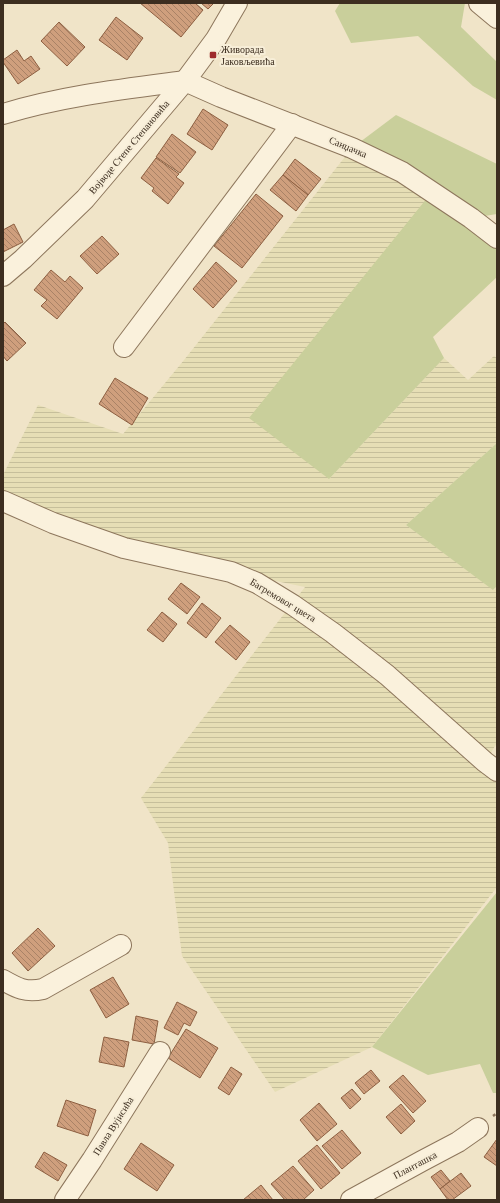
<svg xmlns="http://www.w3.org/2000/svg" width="500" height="1203" font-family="Georgia,serif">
  <defs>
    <pattern id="farmland-rules" width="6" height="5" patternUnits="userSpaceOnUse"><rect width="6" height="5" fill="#e6deb5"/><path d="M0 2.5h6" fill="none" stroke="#c6bf9b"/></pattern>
    <pattern id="building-back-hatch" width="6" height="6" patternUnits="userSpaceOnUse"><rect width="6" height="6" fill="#cf9f7d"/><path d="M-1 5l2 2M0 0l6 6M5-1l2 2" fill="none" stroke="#a98266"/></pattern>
  </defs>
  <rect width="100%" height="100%" fill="#f0e4c8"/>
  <!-- farmland -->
  <polygon fill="url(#farmland-rules)" points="352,148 433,192 329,479 444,358 468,380 494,356 497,358 497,443 406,525 494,590 497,586 497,743 485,762 497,771 497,887 372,1047 275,1092 182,956 168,843 141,798 305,587 192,564 3,501 3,475 38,405 123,434 184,360"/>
  <!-- green -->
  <g fill="#c9cf9b">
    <polygon points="340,3 465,3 461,27 497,62 497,100 473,86 418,36 351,43 335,11"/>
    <polygon points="396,115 497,164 497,214 472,218 497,238 497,277 433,337 444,358 329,479 249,418 432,192 352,148"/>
    <polygon points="497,443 497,586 493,590 406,525"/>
    <polygon points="497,892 497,1093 493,1093 480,1064 428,1075 372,1047"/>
  </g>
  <!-- building -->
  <g fill="url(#building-back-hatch)" stroke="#8d5f41">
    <polygon points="140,3 195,3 203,10 181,37"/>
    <polygon points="201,3 214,3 208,9"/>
    <polygon points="116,17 143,38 127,60 99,40"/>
    <polygon points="59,22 85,47 67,66 41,41"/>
    <polygon points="17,50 24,61 31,56 40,69 18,84 3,62 3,60"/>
    <polygon points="203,109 228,125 212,150 187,134"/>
    <polygon points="172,134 196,152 180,173 156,157"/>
    <polygon points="156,158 179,174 176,177 184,183 168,204 152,191 154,188 141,178"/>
    <polygon points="295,159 321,179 308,195 283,175"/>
    <polygon points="283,175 308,195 296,211 270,190"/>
    <polygon points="256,194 283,216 242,268 214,246"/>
    <polygon points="14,224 23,242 3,252 3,230"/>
    <polygon points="102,236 119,254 97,274 80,256"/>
    <polygon points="216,262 237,281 213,308 193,289"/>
    <polygon points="51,270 65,282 70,276 83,288 57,319 41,306 47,300 34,290"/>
    <polygon points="5,322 26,343 7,361 3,356 3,324"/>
    <polygon points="115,378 148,398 132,425 99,404"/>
    <polygon points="181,583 200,597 187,614 168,599"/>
    <polygon points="202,603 221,618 206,638 187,623"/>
    <polygon points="162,612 177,624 163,642 147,630"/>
    <polygon points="230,625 250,642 236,660 215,642"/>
    <polygon points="38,928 55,946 28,971 12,953"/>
    <polygon points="113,977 129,1004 106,1018 90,990"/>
    <polygon points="177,1002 197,1012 190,1026 184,1023 178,1035 164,1028"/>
    <polygon points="136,1016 158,1021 154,1044 132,1040"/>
    <polygon points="186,1029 218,1048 200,1078 168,1058"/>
    <polygon points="104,1037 129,1042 124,1067 99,1062"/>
    <polygon points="231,1067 242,1074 229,1095 218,1088"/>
    <polygon points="371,1070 380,1081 364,1094 355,1083"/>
    <polygon points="403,1075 426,1101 413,1113 389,1087"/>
    <polygon points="352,1089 361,1099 350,1109 341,1098"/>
    <polygon points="66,1100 96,1110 88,1136 57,1126"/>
    <polygon points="319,1103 337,1124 317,1141 300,1120"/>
    <polygon points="401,1104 415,1121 401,1134 386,1117"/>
    <polygon points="342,1130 361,1153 342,1169 322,1146"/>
    <polygon points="497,1139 497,1166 484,1157"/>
    <polygon points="141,1143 174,1165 157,1191 124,1169"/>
    <polygon points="317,1145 340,1173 321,1189 298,1161"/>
    <polygon points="44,1152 67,1165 58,1181 35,1167"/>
    <polygon points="293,1166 314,1190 303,1200 285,1200 271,1184"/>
    <polygon points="441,1170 450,1181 440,1189 431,1177"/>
    <polygon points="461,1173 471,1186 452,1200 448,1200 440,1189"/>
    <polygon points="261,1185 273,1200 243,1200"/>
  </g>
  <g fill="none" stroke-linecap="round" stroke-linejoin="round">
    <defs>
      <g id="minor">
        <polyline points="479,3 497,18"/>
        <polyline points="185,81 221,97 352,148 402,172 471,218 497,238"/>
        <path d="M 3,114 C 62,96 124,89 185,81"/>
        <polyline points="3,276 23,259 85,199 185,81 216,39 237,3"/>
        <polyline points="124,347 292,124"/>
        <polyline points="3,501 53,523 124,548 231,572 257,583 293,605 333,633 387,675 485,762 497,771"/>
        <path d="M 3,980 C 17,988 26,993 43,989 L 121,945"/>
        <polyline points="65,1200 92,1160 160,1052"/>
        <polyline points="351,1200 422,1161 458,1142 478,1128"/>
      </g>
    </defs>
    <!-- minor casing -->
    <use href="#minor" stroke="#8d765c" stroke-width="22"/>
    <!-- path -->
    <polyline stroke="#8d765c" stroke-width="2.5" stroke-dasharray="3 2" stroke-linecap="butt" points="493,1116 497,1113"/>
    <!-- minor -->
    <use href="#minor" stroke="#faf1dc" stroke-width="20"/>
  </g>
  <!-- markers -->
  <rect fill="#9e2a2b" stroke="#f7eed8" stroke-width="1.5" x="209" y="51" width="8" height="8" rx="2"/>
  <g text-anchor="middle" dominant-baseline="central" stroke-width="4" stroke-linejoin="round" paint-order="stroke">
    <!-- poi labels -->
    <g font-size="10" fill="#3d2e20" stroke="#f7eed8" text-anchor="start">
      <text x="221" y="49">Живорада<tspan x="221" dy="12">Јаковљевића</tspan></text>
    </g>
    <!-- street labels -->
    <g font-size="10" fill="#3d2e20" stroke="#f7eed8">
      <text transform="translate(129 147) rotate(-50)">Војводе Степе Степановића</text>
      <text transform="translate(348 147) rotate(23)">Санџачка</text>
      <text transform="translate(283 600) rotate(31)">Багремовог цвета</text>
      <text transform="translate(113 1126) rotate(-58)">Павла Вујисића</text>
      <text transform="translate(415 1165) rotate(-28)">Планташка</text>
    </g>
  </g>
  <!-- border -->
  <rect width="500" height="1203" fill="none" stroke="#3d2e20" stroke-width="8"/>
</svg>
